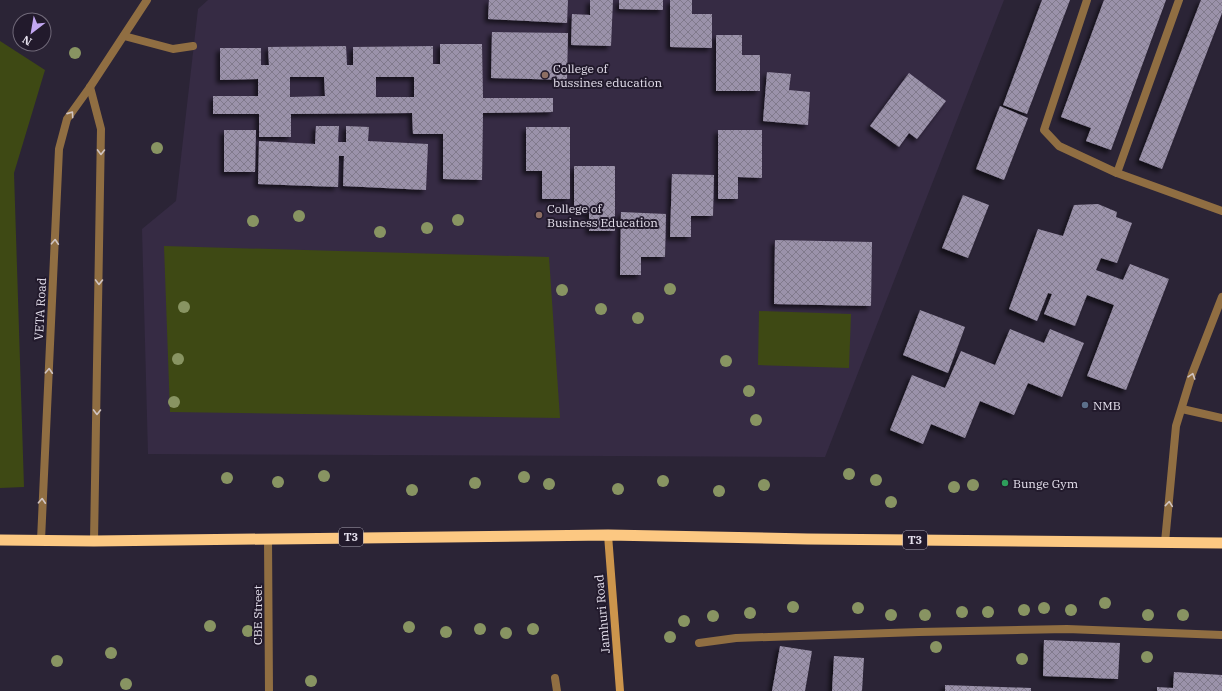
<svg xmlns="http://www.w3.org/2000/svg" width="1222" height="691" font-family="'IBM Plex Serif',serif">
  <defs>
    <pattern id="building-cross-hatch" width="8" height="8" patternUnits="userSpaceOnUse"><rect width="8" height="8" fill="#9b92aa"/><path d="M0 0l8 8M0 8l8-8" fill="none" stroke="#817a8c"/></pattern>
    <filter id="shadow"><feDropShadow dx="-3.5" dy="3.5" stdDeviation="2" flood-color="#0009"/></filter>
  </defs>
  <rect width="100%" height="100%" fill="#2b2436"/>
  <!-- built -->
  <polygon fill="#362b44" points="208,0 1004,0 825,457 148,454 142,229 176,201 198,9"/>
  <!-- green -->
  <g fill="#3e4914">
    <polygon points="0,41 45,70 14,173 24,487 0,488"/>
    <polygon points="164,246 549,257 560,418 170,412"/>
    <polygon points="759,311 851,314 849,368 758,365"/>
  </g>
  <!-- building -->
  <g fill="url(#building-cross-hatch)" fill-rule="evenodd" filter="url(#shadow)">
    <polygon points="489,0 568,0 567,23 488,19"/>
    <polygon points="590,0 613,0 611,46 571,45 572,14 590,15"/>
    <polygon points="619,0 663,0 663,10 619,9"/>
    <polygon points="670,0 692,0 692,14 712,14 712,48 670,47"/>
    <polygon points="1042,0 1070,0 1027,114 1003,105"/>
    <polygon points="1104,0 1166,0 1111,150 1086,141 1091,128 1061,117"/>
    <polygon points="1201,0 1222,0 1222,13 1162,169 1139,160"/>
    <polygon points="492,32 568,33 567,80 491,78"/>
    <polygon points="716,35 742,35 742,55 760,55 760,91 716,91"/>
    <path d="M 440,44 L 482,44 L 483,98 L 553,98 L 553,112 L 483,113 L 482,180 L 443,179 L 443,134 L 413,134 L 412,113 L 291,114 L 291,137 L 259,137 L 259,114 L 213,114 L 213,96 L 258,96 L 258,79 L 220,80 L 220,48 L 261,48 L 261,65 L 269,65 L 268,47 L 346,46 L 347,65 L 353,65 L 353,47 L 433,46 L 433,64 L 440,64 ZM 290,77 L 324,77 L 325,96 L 290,97 ZM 376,77 L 414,77 L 414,97 L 376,97 Z"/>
    <polygon points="767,72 791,74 789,90 810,92 808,125 763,121"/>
    <polygon points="909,73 946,101 917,139 909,133 899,147 870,126"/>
    <polygon points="1000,106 1028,118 1004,180 976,169"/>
    <polygon points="316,126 339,126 338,142 346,142 346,126 369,127 368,141 428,144 426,190 343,186 344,156 339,156 338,187 258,184 259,141 315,144"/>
    <polygon points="526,127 570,127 570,199 542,199 542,171 526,171"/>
    <polygon points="224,130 256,130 255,172 224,172"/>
    <polygon points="718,130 762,130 762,178 738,177 738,199 718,199"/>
    <polygon points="574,166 615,166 615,231 589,231 589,213 574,213"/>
    <polygon points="672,174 714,175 713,216 691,216 691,237 670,237"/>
    <polygon points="963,195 989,205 968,258 942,248"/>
    <polygon points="1098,204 1117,212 1116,217 1132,223 1117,263 1101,258 1096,270 1123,280 1130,264 1169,279 1126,390 1087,376 1114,305 1087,295 1075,326 1044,314 1052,294 1048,293 1037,321 1009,309 1038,229 1063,236 1074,205"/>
    <polygon points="621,212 666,214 665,257 641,257 641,275 620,275"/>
    <polygon points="775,240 872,242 871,306 774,304"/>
    <polygon points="920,310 965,327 948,373 903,355"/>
    <polygon points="1010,329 1044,343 1050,329 1084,343 1062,397 1028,383 1014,415 980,401 965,438 931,424 923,444 890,430 912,375 945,388 961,351 995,365"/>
    <polygon points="1044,640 1120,643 1118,679 1043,676"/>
    <polygon points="780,646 812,651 805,691 772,691"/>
    <polygon points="834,656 864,658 862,691 832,691"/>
    <polygon points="1174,672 1222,675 1222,691 1157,691 1157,687 1173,688"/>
    <polygon points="945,685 1031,688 1031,691 945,691"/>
  </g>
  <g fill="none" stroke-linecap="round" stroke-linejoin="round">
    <!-- service -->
    <g stroke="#906e42" stroke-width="8">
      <polyline points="1087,0 1044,130 1059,146 1117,173 1222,211"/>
      <polyline points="124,36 173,49 193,46"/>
      <polyline points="1117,173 1179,0"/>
      <polyline points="1182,409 1222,418"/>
      <polyline points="1165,542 1176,426 1192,374 1222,297"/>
    </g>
    <!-- minor -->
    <g stroke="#906e42" stroke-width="8">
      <polyline points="90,87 101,129 94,541"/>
      <polyline points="268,538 269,691"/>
      <polyline points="41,540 59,149 67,119 90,87 147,0"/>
      <polyline points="699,643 736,638 919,632 1067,629 1222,635"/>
      <polyline points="555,678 557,691"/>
    </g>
    <!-- secondary -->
    <polyline stroke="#cc954c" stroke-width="8" points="608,535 620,691"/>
    <!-- trunk -->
    <polyline stroke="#fcc882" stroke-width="11" points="0,540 94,541 608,535 808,539 1222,543"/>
  </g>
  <!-- trees -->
  <g fill="#889462">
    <circle cx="75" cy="53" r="6"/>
    <circle cx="157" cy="148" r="6"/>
    <circle cx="299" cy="216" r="6"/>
    <circle cx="458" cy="220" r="6"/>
    <circle cx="253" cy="221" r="6"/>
    <circle cx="427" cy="228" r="6"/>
    <circle cx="380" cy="232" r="6"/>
    <circle cx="670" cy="289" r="6"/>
    <circle cx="562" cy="290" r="6"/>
    <circle cx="184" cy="307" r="6"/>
    <circle cx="601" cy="309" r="6"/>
    <circle cx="638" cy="318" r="6"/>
    <circle cx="178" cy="359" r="6"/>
    <circle cx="726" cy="361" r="6"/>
    <circle cx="749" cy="391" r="6"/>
    <circle cx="174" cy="402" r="6"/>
    <circle cx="756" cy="420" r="6"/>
    <circle cx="849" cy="474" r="6"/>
    <circle cx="324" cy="476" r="6"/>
    <circle cx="524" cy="477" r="6"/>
    <circle cx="227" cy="478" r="6"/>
    <circle cx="876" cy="480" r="6"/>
    <circle cx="663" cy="481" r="6"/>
    <circle cx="278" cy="482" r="6"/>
    <circle cx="475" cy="483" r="6"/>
    <circle cx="549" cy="484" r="6"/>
    <circle cx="764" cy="485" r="6"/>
    <circle cx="973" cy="485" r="6"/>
    <circle cx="954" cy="487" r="6"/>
    <circle cx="618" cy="489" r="6"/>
    <circle cx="412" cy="490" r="6"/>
    <circle cx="719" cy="491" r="6"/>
    <circle cx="891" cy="502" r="6"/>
    <circle cx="1105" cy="603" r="6"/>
    <circle cx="793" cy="607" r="6"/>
    <circle cx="858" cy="608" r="6"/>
    <circle cx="1044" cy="608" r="6"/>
    <circle cx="1024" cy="610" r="6"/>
    <circle cx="1071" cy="610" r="6"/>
    <circle cx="962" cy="612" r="6"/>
    <circle cx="988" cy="612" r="6"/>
    <circle cx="750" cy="613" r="6"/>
    <circle cx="891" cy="615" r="6"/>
    <circle cx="925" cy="615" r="6"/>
    <circle cx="1148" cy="615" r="6"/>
    <circle cx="1183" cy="615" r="6"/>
    <circle cx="713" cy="616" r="6"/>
    <circle cx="684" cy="621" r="6"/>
    <circle cx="210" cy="626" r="6"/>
    <circle cx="409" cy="627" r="6"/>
    <circle cx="480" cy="629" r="6"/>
    <circle cx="533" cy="629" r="6"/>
    <circle cx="248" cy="631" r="6"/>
    <circle cx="446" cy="632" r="6"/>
    <circle cx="506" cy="633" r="6"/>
    <circle cx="670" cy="637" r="6"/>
    <circle cx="936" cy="647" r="6"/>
    <circle cx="111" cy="653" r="6"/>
    <circle cx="1147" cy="657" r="6"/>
    <circle cx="1022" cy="659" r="6"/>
    <circle cx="57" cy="661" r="6"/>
    <circle cx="311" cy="681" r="6"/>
    <circle cx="126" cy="684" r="6"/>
  </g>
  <!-- one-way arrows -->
  <defs><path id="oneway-chevron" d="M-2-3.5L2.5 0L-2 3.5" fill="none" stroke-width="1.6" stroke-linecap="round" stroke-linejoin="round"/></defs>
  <g stroke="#d0c4c2">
    <use href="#oneway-chevron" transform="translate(71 114) rotate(-55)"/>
    <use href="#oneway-chevron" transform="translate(101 152) rotate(91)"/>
    <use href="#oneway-chevron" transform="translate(55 242) rotate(-87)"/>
    <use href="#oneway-chevron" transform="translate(99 282) rotate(91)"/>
    <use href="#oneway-chevron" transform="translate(49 371) rotate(-87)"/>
    <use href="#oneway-chevron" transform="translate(1192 376) rotate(-72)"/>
    <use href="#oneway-chevron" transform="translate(97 412) rotate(91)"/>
    <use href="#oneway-chevron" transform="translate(42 501) rotate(-87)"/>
    <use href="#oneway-chevron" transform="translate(1169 504) rotate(-84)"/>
  </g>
  <!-- markers -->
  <g fill="#8d6e63" stroke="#221a2c" stroke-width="1.5">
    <circle cx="545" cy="75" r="4"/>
    <circle cx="539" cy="215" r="4"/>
  </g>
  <circle fill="#5c6f8a" stroke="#221a2c" stroke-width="1.5" cx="1085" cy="405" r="4"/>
  <circle fill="#2e9e5b" stroke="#221a2c" stroke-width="1.5" cx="1005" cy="483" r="4"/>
  <g text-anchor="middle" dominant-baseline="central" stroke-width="4" stroke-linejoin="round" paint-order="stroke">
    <!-- shield labels -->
    <g fill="#221a2c" stroke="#aaa5b3" stroke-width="1">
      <rect x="339" y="528" width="24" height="18" rx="3"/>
      <rect x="903" y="531" width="24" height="18" rx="3"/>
    </g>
    <g font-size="11" font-weight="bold" fill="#e5e0ed">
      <text x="351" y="537">T3</text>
      <text x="915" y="540">T3</text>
    </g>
    <!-- poi labels -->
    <g font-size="12" fill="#e5e0ed" stroke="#221a2c" text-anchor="start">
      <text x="553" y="68">College of<tspan x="553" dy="14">bussines education</tspan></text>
      <text x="547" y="208">College of<tspan x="547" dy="14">Business Education</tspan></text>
      <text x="1093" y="405">NMB</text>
      <text x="1013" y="483">Bunge Gym</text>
    </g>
    <!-- street labels -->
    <g font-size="12" fill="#e5e0ed" stroke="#221a2c">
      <text transform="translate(40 309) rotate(-87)">VETA Road</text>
      <text transform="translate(602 614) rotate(-95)">Jamhuri Road</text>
      <text transform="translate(257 615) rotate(-90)">CBE Street</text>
    </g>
  </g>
  <!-- north arrow -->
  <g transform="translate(32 32) rotate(211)"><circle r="19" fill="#221a2c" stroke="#706979"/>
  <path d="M0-3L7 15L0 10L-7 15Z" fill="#c3a7f2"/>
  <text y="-6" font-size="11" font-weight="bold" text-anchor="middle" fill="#e5e0ed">N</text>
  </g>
</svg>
